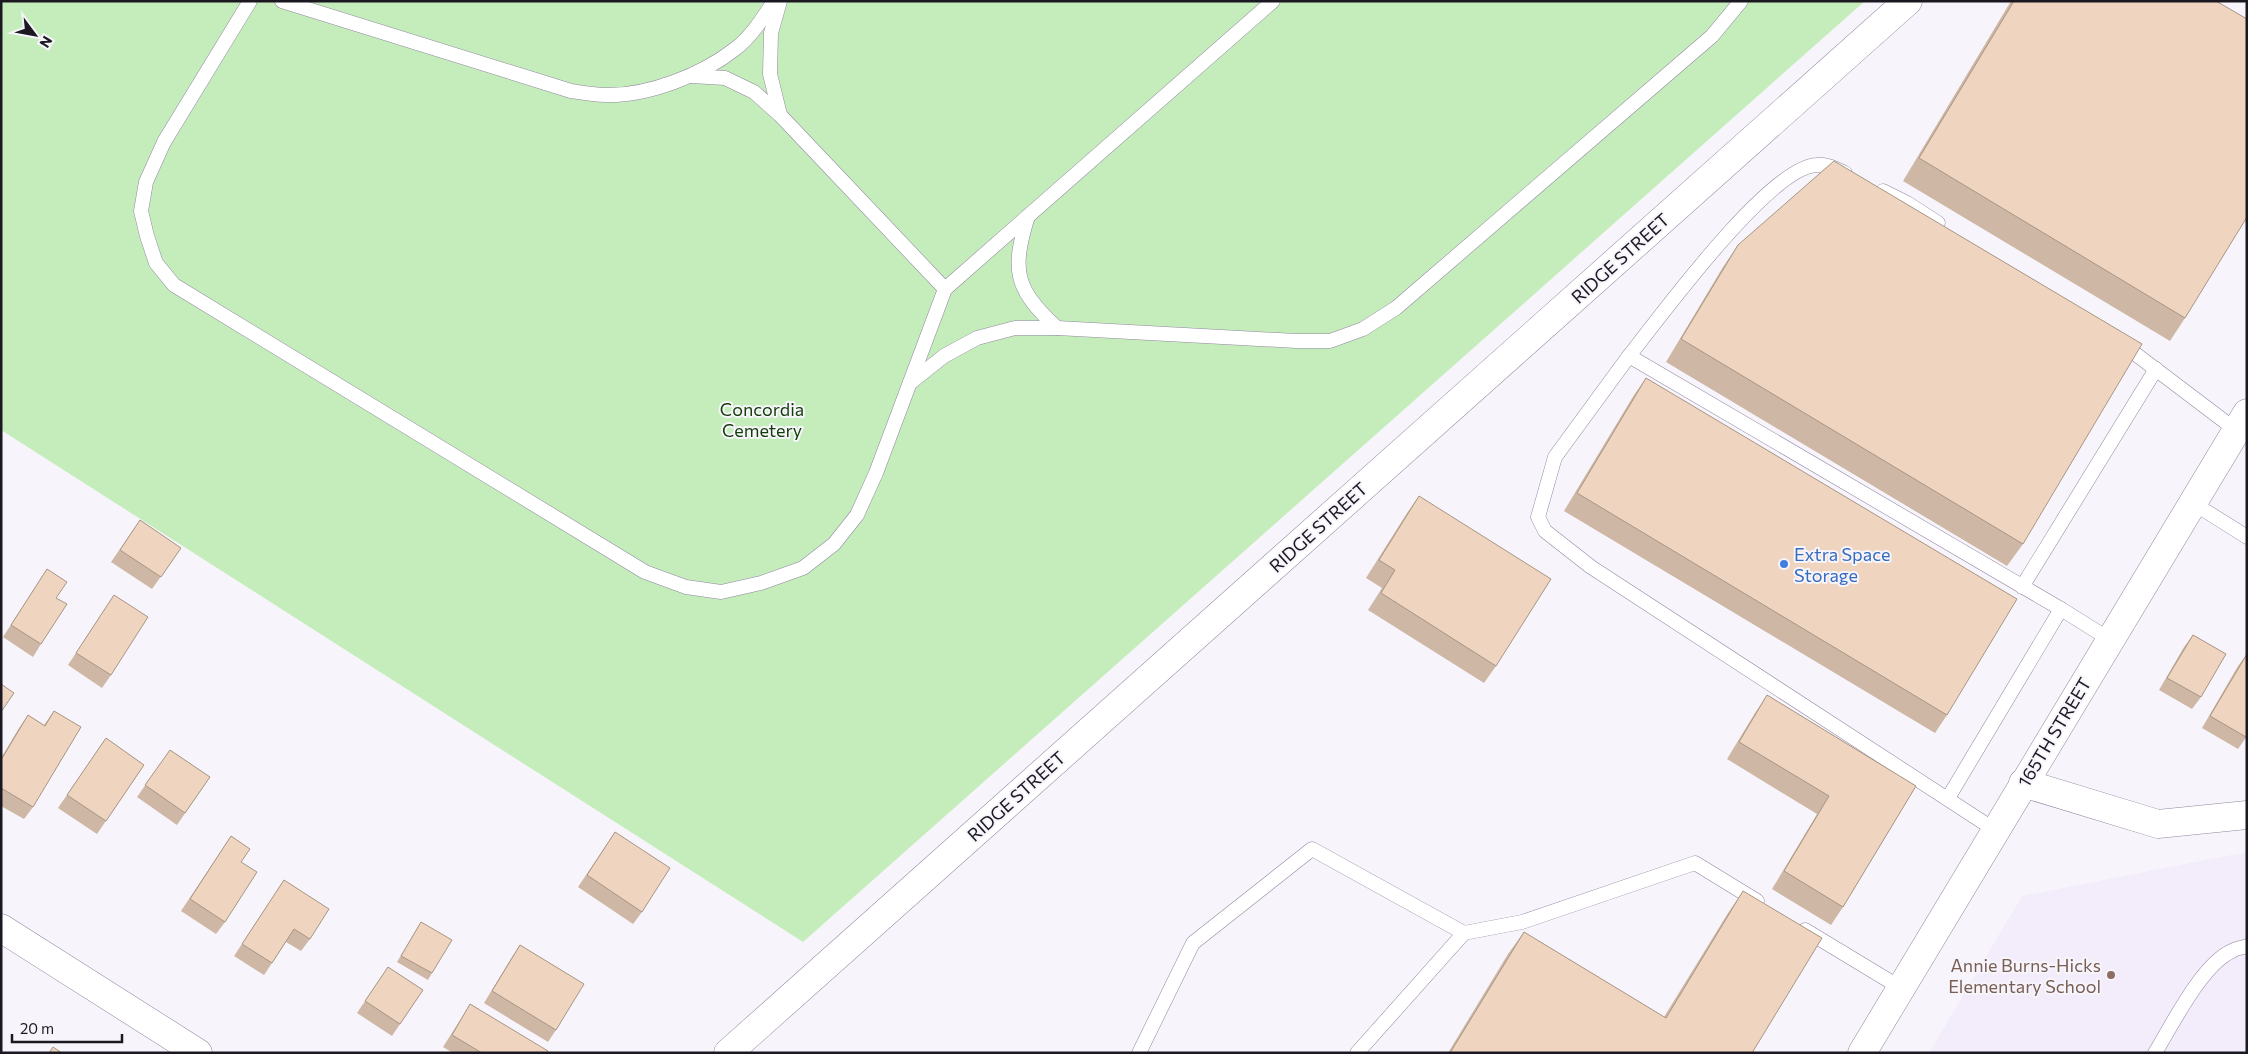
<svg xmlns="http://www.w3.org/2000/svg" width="2248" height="1054" font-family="Commissioner,sans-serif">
  <rect width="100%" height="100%" fill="#f7f5fb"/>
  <!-- built -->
  <polygon fill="#f2ecfb" points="2247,852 2247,1053 1929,1053 2022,896"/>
  <!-- green -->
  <polygon fill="#c4edbb" points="1,1 1865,1 803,942 1,430"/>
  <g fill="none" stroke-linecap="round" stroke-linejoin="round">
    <defs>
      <g id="service">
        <polyline points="250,1 164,142 146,182 141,211 147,236 156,263 174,285 645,572 686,587 721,592 761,583 803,568 834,544 857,515 876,473 945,289 1273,1"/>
        <path d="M 282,1 L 571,91 C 583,93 594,95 606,95 C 648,96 702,75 735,49 C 751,37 763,18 774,1"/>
        <polyline points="692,76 725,78 754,92 780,115 945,289"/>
        <polyline points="780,115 770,74 771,33 780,1"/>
        <polyline points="1883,191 1907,203 1938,223"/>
        <path d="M 1028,216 C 1011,271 1015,289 1057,328"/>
        <polyline points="2121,343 2236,430"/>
        <path d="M 1629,356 C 1660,317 1770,166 1817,165 C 1827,164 1836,169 1845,173"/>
        <polyline points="910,383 944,356 977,338 1015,328 1057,328 1296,341 1330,341 1363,329 1396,308 1712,36 1741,1"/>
        <polyline points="2193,503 2247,537"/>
        <polyline points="2022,587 2156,369"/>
        <polyline points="1948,798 2061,609"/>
        <polyline points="1995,830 1591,567 1545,531 1538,517 1555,457 1629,356 2061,609 2109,639"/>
        <polyline points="1805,930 1901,988"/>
        <polyline points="1139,1053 1193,943 1312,849 1464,933"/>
        <polyline points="1357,1053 1464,933 1522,922 1695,863 1757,901"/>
        <path d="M 2155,1053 C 2172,1025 2202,964 2232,951 C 2236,948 2242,948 2247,946"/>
      </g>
      <g id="minor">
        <polyline points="2023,783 2158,824 2247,815"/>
        <polyline points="1,928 198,1053"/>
        <polyline points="728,1053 1908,1"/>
      </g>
      <polyline id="secondary" points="1862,1053 2247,413"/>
    </defs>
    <!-- service casing -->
    <use href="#service" stroke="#9286a1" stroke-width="15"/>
    <!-- minor casing -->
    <use href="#minor" stroke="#9286a1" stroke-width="29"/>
    <!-- secondary casing -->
    <use href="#secondary" stroke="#9286a1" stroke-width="29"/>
    <!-- service -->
    <use href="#service" stroke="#fff" stroke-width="14"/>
    <!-- minor -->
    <use href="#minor" stroke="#fff" stroke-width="28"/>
    <!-- secondary -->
    <use href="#secondary" stroke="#fff" stroke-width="28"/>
  </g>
  <!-- wall -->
  <g fill="#ceb7a4">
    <polygon points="2011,1 2216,1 2185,318 2170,341 1903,181"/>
    <polygon points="1738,245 2023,544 2007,566 1666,362 1723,267"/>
    <polygon points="1646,378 1947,715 1935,733 1564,511 1634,395"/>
    <polygon points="1419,496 1496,666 1484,683 1368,610 1382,588 1366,578 1407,513"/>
    <polygon points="140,520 181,548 152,589 111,562"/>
    <polygon points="47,569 56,598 41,644 33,657 3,637"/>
    <polygon points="114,595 111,675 102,688 68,665"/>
    <polygon points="2193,635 2201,697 2192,709 2159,690 2184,647"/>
    <polygon points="2247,654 2247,736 2238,749 2202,728 2238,666"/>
    <polygon points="1767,695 1916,786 1843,907 1831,925 1772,889 1817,814 1727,759 1755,713"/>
    <polygon points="54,711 33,807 24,819 1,806 1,758 19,728 28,715 44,725"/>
    <polygon points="106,738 144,765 97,834 58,808"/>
    <polygon points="170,750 210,777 177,825 137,797"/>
    <polygon points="615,832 642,912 633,924 578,887"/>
    <polygon points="231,836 241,862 225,922 216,934 181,911"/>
    <polygon points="284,880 310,939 301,951 286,942 264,975 234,956"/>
    <polygon points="1743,891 1752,1053 1448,1053 1508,954 1524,932 1664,1017 1728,913"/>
    <polygon points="421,922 432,973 428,980 397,962"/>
    <polygon points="520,945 556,1030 548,1042 484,1003 512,957"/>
    <polygon points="388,967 423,990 392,1036 357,1013"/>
    <polygon points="470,1004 547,1053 453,1053 443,1047 462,1017"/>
  </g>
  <!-- building -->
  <g fill="#efd5bf" stroke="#a79586">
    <polygon points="2014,1 2216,1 2247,19 2247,217 2185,318 1919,158"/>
    <polygon points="1834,161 2142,344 2023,544 1681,339 1738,245"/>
    <polygon points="1646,378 2017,599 1947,715 1577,493"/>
    <polygon points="1419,496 1551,579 1496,666 1381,593 1395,570 1379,560"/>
    <polygon points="140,520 181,548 161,577 120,550"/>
    <polygon points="47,569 67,582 56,598 67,604 41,644 11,625"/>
    <polygon points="114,595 148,617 111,675 76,653"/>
    <polygon points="2193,635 2226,654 2201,697 2167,678"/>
    <polygon points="2247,654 2247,736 2246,737 2210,716"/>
    <polygon points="1,684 14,693 1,712"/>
    <polygon points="1767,695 1916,786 1843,907 1784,871 1829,796 1739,742"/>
    <polygon points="54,711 81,727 33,807 1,788 1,760 28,715 45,726"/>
    <polygon points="106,738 144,765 106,821 67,795"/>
    <polygon points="170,750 210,777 185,813 145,785"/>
    <polygon points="615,832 670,868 642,912 587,875"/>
    <polygon points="231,836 250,849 241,862 257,872 225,922 190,899"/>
    <polygon points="284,880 329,909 310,939 294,929 272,963 242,944"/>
    <polygon points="1743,891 1822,938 1752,1053 1450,1053 1524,932 1666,1018"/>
    <polygon points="421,922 452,940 432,973 401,956"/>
    <polygon points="520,945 584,984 556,1030 492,991"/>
    <polygon points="388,967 423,990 400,1024 365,1001"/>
    <polygon points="470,1004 548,1051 547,1053 482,1053 452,1035"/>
    <polygon points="53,1047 62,1053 49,1053"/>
  </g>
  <!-- markers -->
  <circle fill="#3f7fe0" stroke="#f7f5fb" stroke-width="2" cx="1784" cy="564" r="5"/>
  <circle fill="#8d6e63" stroke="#f7f5fb" stroke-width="2" cx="2111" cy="975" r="5"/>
  <g text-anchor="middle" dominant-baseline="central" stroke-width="4" stroke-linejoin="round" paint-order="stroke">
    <!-- street labels -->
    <g font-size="18" fill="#1c1822" stroke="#f7f5fb">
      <text transform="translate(1620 258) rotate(-42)">RIDGE STREET</text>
      <text transform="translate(1318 527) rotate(-42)">RIDGE STREET</text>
      <text transform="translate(2054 732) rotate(-59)">165TH STREET</text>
      <text transform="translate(1016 796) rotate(-42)">RIDGE STREET</text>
    </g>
    <!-- park labels -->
    <g font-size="18" fill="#113d06" stroke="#f7f5fb">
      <text x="762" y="409">Concordia<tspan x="762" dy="21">Cemetery</tspan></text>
    </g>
    <!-- shop labels -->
    <g font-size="18" fill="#366cbe" stroke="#f7f5fb" text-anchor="start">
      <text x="1794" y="554">Extra Space<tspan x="1794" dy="21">Storage</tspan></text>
    </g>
    <!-- education labels -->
    <g font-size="18" fill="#785e54" stroke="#f7f5fb" text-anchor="end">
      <text x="2101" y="965">Annie Burns-Hicks<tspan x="2101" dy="21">Elementary School</tspan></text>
    </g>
  </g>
  <!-- border -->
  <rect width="2248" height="1054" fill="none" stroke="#1c1822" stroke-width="5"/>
  <!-- north arrow -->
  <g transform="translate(35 35) rotate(122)" stroke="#f7f5fb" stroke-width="4" paint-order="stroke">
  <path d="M0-4L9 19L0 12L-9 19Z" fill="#1c1822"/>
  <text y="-8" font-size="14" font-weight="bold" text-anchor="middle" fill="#1c1822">N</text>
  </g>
  <!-- scale -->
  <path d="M12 1034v8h110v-8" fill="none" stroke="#1c1822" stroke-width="2.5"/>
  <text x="20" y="1034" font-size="15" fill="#1c1822" stroke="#f7f5fb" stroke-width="4" paint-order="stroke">20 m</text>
</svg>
